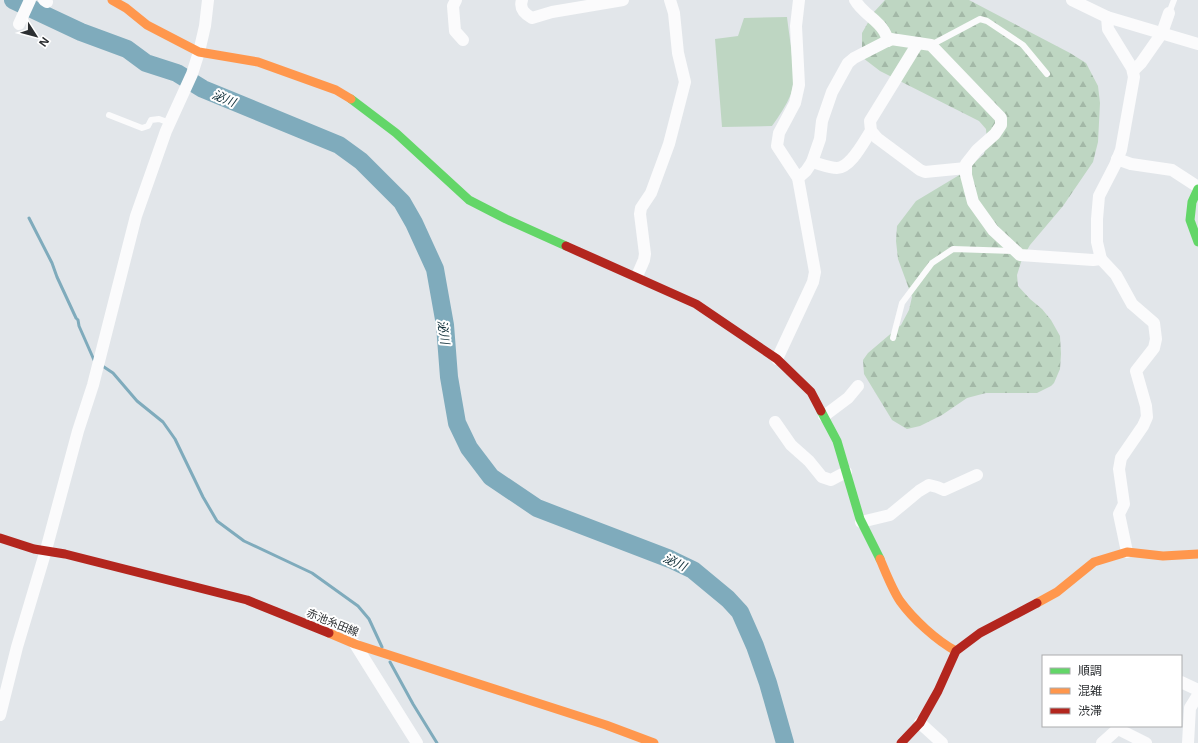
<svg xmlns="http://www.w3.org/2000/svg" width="1198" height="743" font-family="'Open Sans','Noto Sans JP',sans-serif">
  <defs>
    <pattern id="forest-firs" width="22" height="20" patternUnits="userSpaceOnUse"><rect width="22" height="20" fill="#bed6c2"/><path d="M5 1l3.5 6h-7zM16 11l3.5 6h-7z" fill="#a3b8a7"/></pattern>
  </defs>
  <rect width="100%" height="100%" fill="#e2e6ea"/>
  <!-- green -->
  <path fill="#bed6c2" d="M 787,17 C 789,35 797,78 791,94 C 786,106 779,116 772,126 L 722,127 L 715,39 L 738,36 L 744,18 Z"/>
  <!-- forest -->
  <polygon fill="url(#forest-firs)" points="885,0 969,0 1070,53 1086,63 1098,86 1100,103 1098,142 1093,162 1063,206 1030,245 1022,259 1017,275 1018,286 1030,299 1042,309 1051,320 1060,336 1061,354 1060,369 1054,383 1051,386 1037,393 986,393 967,398 942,415 920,426 907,429 892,420 864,374 863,360 868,353 901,325 909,310 912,297 898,259 896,241 897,226 916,201 961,174 984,154 987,143 986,129 979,121 880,71 863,58 862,51 862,33 874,12"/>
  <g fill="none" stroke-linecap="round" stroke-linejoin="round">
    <!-- stream -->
    <g stroke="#7fabbc" stroke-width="3">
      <polyline points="29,218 52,263 57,277 76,318 78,320 79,326 94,360 96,362"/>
      <polyline points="101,365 113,373 137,401 163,422 175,439 203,497 217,521 244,541 312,573 358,606 369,619 382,647"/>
      <polyline points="390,662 413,704 437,743"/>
    </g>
    <!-- river -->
    <polyline stroke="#7fabbc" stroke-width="18" points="13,0 81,32 127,49 146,63 177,73 203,89 339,145 361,161 402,202 414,223 435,269 445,325 449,377 457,423 469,448 491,477 537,508 670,559 693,570 728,599 740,612 755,646 768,683 785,743"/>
    <!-- lane -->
    <g stroke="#fbfbfc" stroke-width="6">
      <polyline points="1169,13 1174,0"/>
      <polyline points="931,45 980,19 987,21 1023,45 1047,74"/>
      <polyline points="109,115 142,128 148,126 151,120 159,119 170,123"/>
      <polyline points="893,338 902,303 932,263 953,249 1013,251"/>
    </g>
    <!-- street -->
    <g stroke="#fbfbfc" stroke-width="12">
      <polyline points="44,0 47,2"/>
      <polyline points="456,0 453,6 455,31 463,40"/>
      <path d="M 522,0 C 519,9 525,14 532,18 L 552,12 L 623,0"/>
      <path d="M 855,0 C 862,13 877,19 884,31 C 886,34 887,38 888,41"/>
      <polyline points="1072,0 1107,17 1198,44"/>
      <polyline points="1107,17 1108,29 1132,68 1134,77 1121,150 1115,165 1099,196 1097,219 1097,242 1101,259 1116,275 1132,304 1154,323 1156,339 1154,348 1136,371 1146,406 1147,417 1143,426 1121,458 1119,469 1124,504 1119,514 1127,552"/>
      <polyline points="19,24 30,0"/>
      <polyline points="918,43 870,121 871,131 877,138 920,170 925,172 966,168"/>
      <polyline points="1133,71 1141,63 1162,33 1169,13"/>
      <polyline points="1117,159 1131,164 1172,170 1198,187"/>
      <path d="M 812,162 C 820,164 829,168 837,168 C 851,168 864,141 871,131"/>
      <polyline points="798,178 806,171 812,162 820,139 822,121 832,92 848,63 854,58 891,39 931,45 1001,118 1001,125 995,134 977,150 966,164 966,175 973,202 993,230 1020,255 1093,260 1101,259"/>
      <polyline points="637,276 644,260 645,254 640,214 641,208 651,193 669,144 685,82 678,53 674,13 670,0"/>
      <polyline points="777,359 813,282 815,272 798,178 777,146 779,133 795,103 799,85 796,26 799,0"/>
      <polyline points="824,416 848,398 858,386"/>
      <polyline points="775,422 791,445 809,461 822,477 831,480 846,472"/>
      <polyline points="861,522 890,515 919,491 929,485 937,487 944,490 977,475"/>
      <polyline points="355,644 417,743"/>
      <polyline points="1181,682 1198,690"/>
      <polyline points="0,715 17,647 46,550 78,431 93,385 136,216 166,131 192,74 199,52 205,26 208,0"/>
      <polyline points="920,723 942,743"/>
      <polyline points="1118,729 1146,743"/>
      <polyline points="1102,743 1121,726"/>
      <polyline points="1188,743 1190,708 1198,695"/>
    </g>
    <!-- fast -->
    <g stroke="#63d668" stroke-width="9">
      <polyline points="351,99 396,133 469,200 506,219 566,246"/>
      <polyline points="1198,189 1192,202 1190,220 1198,242"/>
      <polyline points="821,411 837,441 860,519 880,559"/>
    </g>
    <!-- slow -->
    <g stroke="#ff974d" stroke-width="9">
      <polyline points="112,0 126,8 147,25 199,52 258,62 336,90 351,99"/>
      <path d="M 880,559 C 886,573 892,589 900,601 C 913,619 937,641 956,651"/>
      <polyline points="1037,603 1057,592 1094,562 1127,552 1163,556 1198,554"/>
      <polyline points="329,633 355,644 606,725 654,743"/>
    </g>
    <!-- jam -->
    <g stroke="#b3261e" stroke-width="9">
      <polyline points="566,246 696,304 777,359 811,392 821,411"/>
      <polyline points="0,538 34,549 65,554 247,600 329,633"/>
      <polyline points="901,743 920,723 938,691 956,651 980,633 1037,603"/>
    </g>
  </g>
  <g text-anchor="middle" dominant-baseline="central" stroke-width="4" stroke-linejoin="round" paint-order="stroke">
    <!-- street labels -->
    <g font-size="11" fill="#2c2f32" stroke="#fff">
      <text transform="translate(333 622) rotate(22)">赤池糸田線</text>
    </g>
    <!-- water labels -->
    <g font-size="12" font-style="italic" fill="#0f2e38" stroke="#fff">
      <text transform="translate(224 98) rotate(22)">泌川</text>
      <text transform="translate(444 332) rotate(82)">泌川</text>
      <text transform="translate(675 562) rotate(25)">泌川</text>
    </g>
  </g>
  <!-- legend -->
  <rect x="1042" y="655" width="140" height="72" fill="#ffffff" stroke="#abacad"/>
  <rect x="1050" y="668" width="20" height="6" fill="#63d668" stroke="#abacad"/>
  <text x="1078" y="675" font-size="12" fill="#2c2f32">順調</text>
  <rect x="1050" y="688" width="20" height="6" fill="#ff974d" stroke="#abacad"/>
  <text x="1078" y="695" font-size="12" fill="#2c2f32">混雑</text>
  <rect x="1050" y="708" width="20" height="6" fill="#b3261e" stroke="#abacad"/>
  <text x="1078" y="715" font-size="12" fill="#2c2f32">渋滞</text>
  <!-- north arrow -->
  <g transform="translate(36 36) rotate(126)" stroke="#ffffff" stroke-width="3" paint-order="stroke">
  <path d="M0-3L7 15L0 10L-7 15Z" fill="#2c2f32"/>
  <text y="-6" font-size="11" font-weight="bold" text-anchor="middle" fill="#2c2f32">N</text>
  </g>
</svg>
